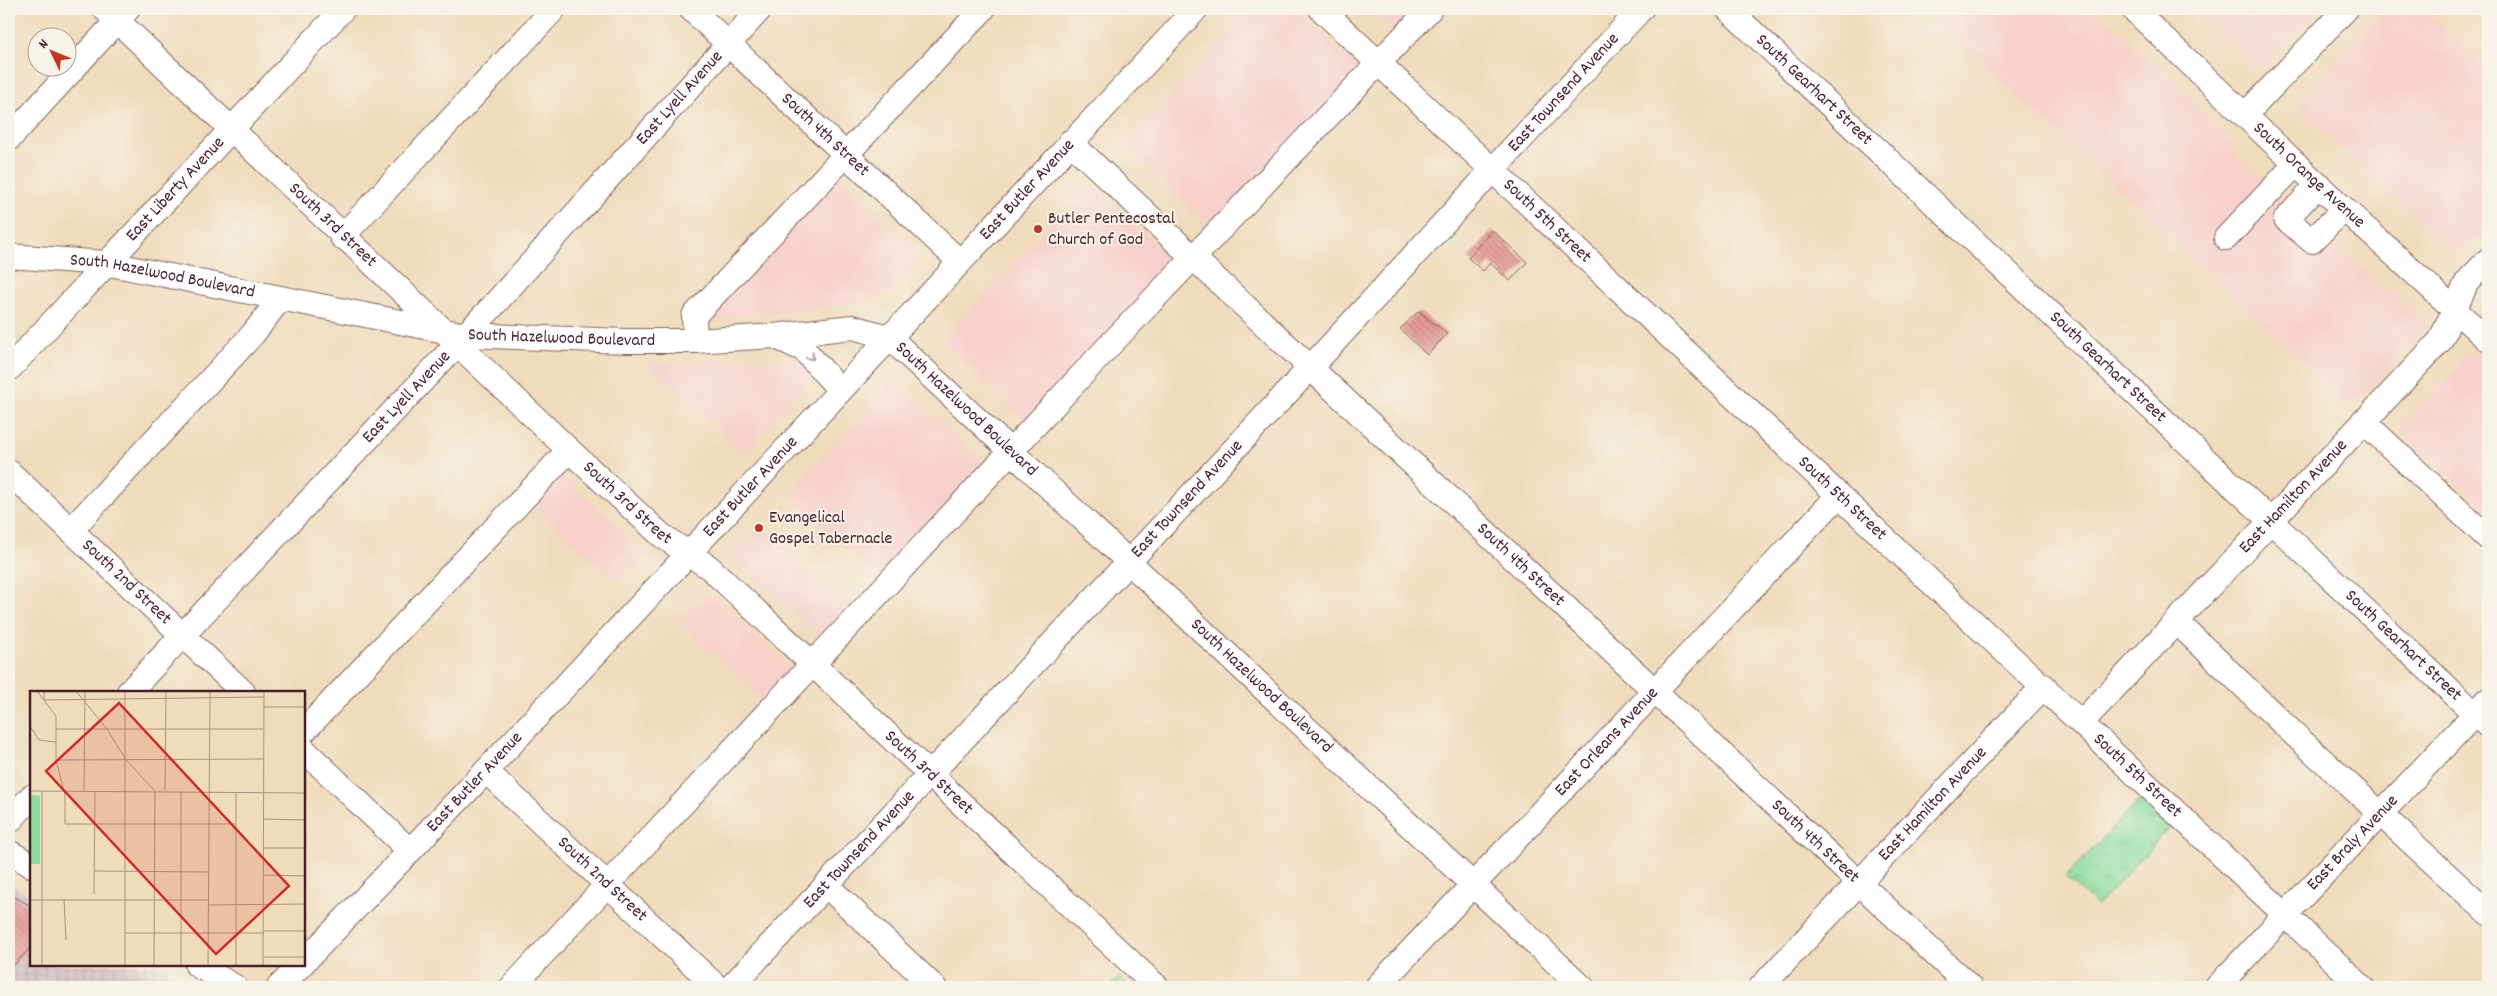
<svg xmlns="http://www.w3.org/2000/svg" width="2497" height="996" font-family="Dekko,sans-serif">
  <defs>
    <pattern id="industrial-grid" width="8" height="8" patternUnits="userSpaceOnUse" patternTransform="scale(1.25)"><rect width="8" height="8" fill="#d2bec2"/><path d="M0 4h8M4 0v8" fill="none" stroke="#b6a3a7"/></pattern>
    <pattern id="grass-tufts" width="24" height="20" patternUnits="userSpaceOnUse" patternTransform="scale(1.25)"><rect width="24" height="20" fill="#89dd9e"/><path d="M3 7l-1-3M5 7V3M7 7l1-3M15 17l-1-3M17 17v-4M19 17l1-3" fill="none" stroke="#78bd88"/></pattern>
    <pattern id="building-back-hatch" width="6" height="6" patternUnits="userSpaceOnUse" patternTransform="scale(1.25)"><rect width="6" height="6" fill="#e59490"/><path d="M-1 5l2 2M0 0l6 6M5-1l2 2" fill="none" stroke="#bc7876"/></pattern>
  </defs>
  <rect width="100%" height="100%" fill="#f7f3e8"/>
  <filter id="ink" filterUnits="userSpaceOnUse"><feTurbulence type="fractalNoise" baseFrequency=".02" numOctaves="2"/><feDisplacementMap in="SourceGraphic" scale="10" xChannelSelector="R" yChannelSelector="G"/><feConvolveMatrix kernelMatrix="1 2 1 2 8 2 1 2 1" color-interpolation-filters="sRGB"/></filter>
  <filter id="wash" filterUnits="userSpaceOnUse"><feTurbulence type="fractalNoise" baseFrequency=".0096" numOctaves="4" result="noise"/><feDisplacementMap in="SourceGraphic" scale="20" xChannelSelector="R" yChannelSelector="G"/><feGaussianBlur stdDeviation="1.12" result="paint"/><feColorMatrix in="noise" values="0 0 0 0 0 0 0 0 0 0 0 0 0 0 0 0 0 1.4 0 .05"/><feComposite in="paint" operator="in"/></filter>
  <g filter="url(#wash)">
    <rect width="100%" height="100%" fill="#efdcba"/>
    <!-- built -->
    <g fill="#f7d0ca">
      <polygon points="1252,9 1295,9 1364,73 1215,232 1124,146"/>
      <polygon points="1369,9 1424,9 1399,36"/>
      <polygon points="1923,9 2096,9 2227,135 2238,157 2422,321 2425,330 2351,406"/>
      <polygon points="2192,9 2317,9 2264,66 2253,66"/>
      <polygon points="2385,9 2425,9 2488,68 2488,228 2463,256 2455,255 2300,110 2298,105 2300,100"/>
      <polygon points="839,175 915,250 915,266 887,295 873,302 702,321"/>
      <polygon points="1089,183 1181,269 1033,428 941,342"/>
      <polygon points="2472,351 2488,366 2488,511 2400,429"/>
      <polygon points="797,358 809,369 811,376 808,384 744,454 648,364"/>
      <polygon points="892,383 898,383 987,466 880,580 788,494"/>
      <polygon points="557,471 646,553 617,584 529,501"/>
      <polygon points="760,525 851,611 823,641 734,558 734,553"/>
      <polygon points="705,593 711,593 800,676 771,707 679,621"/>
    </g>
    <!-- industrial -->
    <polygon fill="url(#industrial-grid)" points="9,884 31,896 31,965 156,965 197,987 9,987"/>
    <!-- grass -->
    <g fill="url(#grass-tufts)" stroke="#6a7e64">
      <polygon points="2141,798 2171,826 2097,906 2066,877"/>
      <polygon points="1119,977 1130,987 1109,987"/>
    </g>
    <g id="blocks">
      <!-- building -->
      <g fill="url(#building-back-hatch)">
        <polygon points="1492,230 1527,262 1510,281 1490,263 1483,271 1468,258"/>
        <polygon points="1419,311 1447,334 1427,355 1400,329"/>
        <polygon points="9,894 31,906 31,947 9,970"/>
      </g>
    </g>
  </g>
  <g filter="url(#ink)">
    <use href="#blocks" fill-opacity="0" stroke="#84615d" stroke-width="1"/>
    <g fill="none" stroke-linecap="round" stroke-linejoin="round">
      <defs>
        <g id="minor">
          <path id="s1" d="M 105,9 L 569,450 L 661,535 L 710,568 L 1157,987"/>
          <path id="s2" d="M 691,9 L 959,261"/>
          <path id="s3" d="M 1321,9 L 2362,987"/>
          <path id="s4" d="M 1728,9 L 2488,726"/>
          <path id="s5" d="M 2133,9 L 2318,185 L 2488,340"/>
          <polyline points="2245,115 2346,9"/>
          <polyline points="9,139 127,10"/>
          <path id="s6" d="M 1070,142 L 1970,987"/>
          <polyline points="2318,185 2286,219 2312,241 2344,209"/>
          <polyline points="342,237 554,9"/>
          <polyline points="2226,238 2296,164"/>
          <path id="s7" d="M 9,256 L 105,263 L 465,335 L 625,341 L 695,341 L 774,336 L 852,327 L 889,337 L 1582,987"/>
          <polyline points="774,336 804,350 840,390"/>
          <polyline points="695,341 694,316 983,9"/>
          <path id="s8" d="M 9,369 L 343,9"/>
          <polyline points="2363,421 2488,538"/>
          <path id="s9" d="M 9,472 L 243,692"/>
          <polyline points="71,530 253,334 280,299"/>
          <polyline points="2177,622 2294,734 2488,913"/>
          <path id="s10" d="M 129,692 L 491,308 L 760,9"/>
          <path id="s11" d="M 2082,722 L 2440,341 L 2467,282 L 2488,260"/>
          <polyline points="304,731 569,450"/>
          <polyline points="304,750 410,851"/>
          <path id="s12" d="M 486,771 L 717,987"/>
          <polyline points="9,822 31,797"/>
          <polyline points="9,852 31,865"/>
          <polyline points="826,885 934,987"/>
          <path id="s13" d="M 304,962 L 486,771 L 1196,9"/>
          <polyline points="197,965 235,987"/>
          <polyline points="279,987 301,965"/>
          <polyline points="512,987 1107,348 1430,9"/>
          <path id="s14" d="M 731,987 L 1311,367 L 1641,9"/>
          <path id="s15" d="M 1377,987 L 1838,496"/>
          <path id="s16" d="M 1761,987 L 2044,686"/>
          <path id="s17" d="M 2217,987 L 2488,700"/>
        </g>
      </defs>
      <!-- minor casing -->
      <use href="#minor" stroke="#84615d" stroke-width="26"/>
      <!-- minor -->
      <use href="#minor" stroke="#fff" stroke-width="24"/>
    </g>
    <!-- one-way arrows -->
    <defs><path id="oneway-chevron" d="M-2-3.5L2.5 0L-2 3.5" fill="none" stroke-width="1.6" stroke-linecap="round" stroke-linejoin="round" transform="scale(1.25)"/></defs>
    <use stroke="#ae9aa0" href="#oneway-chevron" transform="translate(811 357) rotate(48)"/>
  </g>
  <!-- markers -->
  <g fill="#c8321e" stroke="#f7f3e8" stroke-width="2">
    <circle cx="1038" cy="229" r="5"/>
    <circle cx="759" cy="528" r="5"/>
  </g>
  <g text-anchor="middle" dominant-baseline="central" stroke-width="4" stroke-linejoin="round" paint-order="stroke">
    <!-- street labels -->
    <g font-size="18" fill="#4a1f2b" stroke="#f7f3e8">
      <text stroke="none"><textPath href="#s4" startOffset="118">South Gearhart Street</textPath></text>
      <text stroke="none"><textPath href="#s14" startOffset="1222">East Townsend Avenue</textPath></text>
      <text stroke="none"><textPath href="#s10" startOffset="810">East Lyell Avenue</textPath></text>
      <text stroke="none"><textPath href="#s2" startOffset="184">South 4th Street</textPath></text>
      <text stroke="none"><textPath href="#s5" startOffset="242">South Orange Avenue</textPath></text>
      <text stroke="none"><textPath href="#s8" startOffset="245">East Liberty Avenue</textPath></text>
      <text stroke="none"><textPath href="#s13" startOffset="1058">East Butler Avenue</textPath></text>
      <text stroke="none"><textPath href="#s3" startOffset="310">South 5th Street</textPath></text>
      <text stroke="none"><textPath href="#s1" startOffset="314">South 3rd Street</textPath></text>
      <text stroke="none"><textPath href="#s7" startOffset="155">South Hazelwood Boulevard</textPath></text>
      <text stroke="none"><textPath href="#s7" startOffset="560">South Hazelwood Boulevard</textPath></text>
      <text stroke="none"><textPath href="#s4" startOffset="522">South Gearhart Street</textPath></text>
      <text stroke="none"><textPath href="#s10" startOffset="405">East Lyell Avenue</textPath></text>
      <text stroke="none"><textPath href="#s7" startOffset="995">South Hazelwood Boulevard</textPath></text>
      <text stroke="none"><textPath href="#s13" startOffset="652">East Butler Avenue</textPath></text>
      <text stroke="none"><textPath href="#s11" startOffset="309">East Hamilton Avenue</textPath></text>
      <text stroke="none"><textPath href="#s14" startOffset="668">East Townsend Avenue</textPath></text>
      <text stroke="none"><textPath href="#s3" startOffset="715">South 5th Street</textPath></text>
      <text stroke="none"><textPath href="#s1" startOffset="719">South 3rd Street</textPath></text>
      <text stroke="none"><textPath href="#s6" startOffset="618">South 4th Street</textPath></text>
      <text stroke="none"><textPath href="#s9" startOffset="161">South 2nd Street</textPath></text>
      <text stroke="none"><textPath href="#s4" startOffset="928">South Gearhart Street</textPath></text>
      <text stroke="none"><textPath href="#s7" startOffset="1400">South Hazelwood Boulevard</textPath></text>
      <text stroke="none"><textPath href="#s15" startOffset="336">East Orleans Avenue</textPath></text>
      <text stroke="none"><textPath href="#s1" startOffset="1124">South 3rd Street</textPath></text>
      <text stroke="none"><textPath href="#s3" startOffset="1120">South 5th Street</textPath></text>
      <text stroke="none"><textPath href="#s13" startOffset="248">East Butler Avenue</textPath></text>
      <text stroke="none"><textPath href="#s16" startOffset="251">East Hamilton Avenue</textPath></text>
      <text stroke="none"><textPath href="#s6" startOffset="1022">South 4th Street</textPath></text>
      <text stroke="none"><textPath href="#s17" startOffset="198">East Braly Avenue</textPath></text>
      <text stroke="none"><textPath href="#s14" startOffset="188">East Townsend Avenue</textPath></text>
      <text stroke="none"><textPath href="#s12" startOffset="159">South 2nd Street</textPath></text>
    </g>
    <!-- poi labels -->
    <g font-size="18" fill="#4a1f2b" stroke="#f7f3e8" text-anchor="start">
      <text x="1048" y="219">Butler Pentecostal<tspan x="1048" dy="21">Church of God</tspan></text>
      <text x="769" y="518">Evangelical<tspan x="769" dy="21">Gospel Tabernacle</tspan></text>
    </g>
  </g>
  <!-- overview -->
  <g transform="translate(30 691)">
    <rect width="275" height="275" fill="#efdcba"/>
    <path d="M 0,104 L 10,105 L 10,173 L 0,173 Z" fill="#89dd9e"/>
    <path fill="none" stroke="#ad9081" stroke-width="1" d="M 7,0 L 26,25 L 26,69 L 35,104 L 35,133 L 206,133M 14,0 L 14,9 L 234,6M 46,0 L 77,38 L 96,69 L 125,100 L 124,275M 233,16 L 275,16M 0,35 L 9,49 L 26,51M 26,38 L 233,38M 26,69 L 234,68M 0,100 L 275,102M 54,100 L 55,0M 135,100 L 136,0M 234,128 L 275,129M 234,157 L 275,157M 65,180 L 178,181M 234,184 L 275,185M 64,203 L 65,100M 34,208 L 36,249M 0,209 L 178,209M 178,214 L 275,213M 234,240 L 275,240M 95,242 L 234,242M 234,266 L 275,266M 12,275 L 12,100M 95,275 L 95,0M 151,275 L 151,100M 178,275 L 180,0M 206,275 L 206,101M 233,275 L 234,0"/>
    <path fill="#d62828" fill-opacity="0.15" stroke="#d62828" stroke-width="2.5" d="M 89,12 L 259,195 L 186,263 L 16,80 Z"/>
    <rect width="275" height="275" fill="none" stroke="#4a1f2b" stroke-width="2.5"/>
  </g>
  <!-- margin -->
  <rect width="2497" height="996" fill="none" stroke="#f7f3e8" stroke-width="30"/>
  <!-- north arrow -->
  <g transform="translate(52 52) rotate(313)"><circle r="24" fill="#f7f3e8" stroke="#b29e9c"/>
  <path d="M0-4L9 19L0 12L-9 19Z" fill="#c8321e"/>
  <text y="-8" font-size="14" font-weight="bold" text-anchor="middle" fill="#4a1f2b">N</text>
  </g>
</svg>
